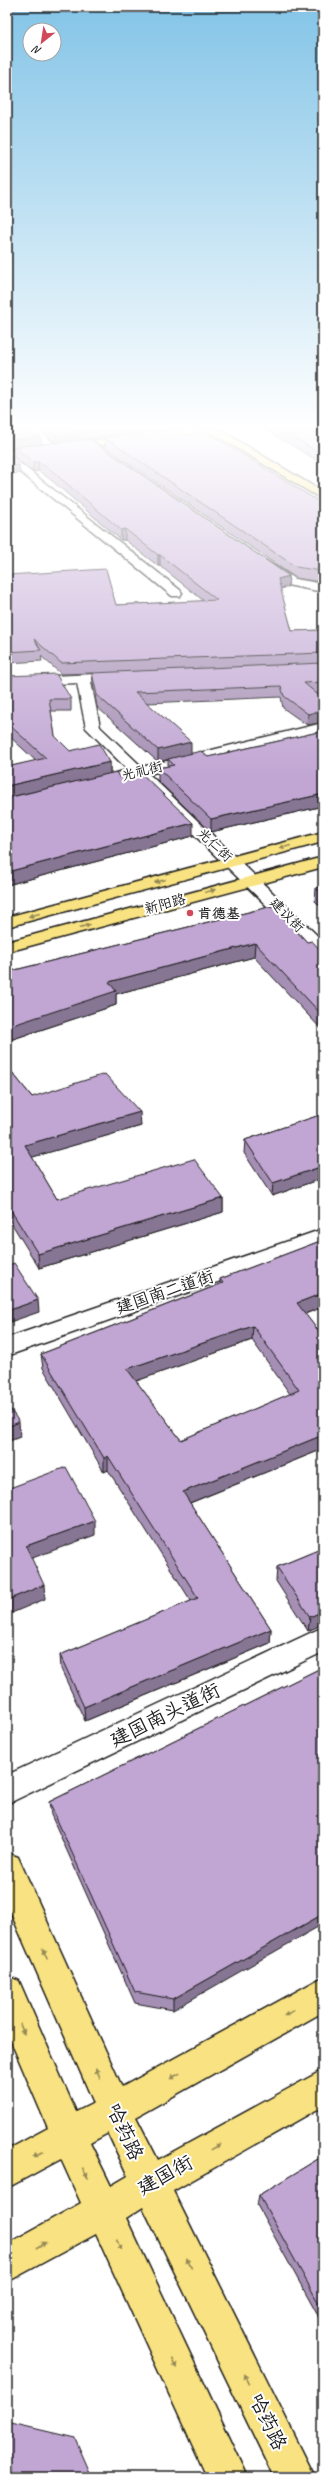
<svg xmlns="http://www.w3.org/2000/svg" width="330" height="2484" font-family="Caveat,'LXGW WenKai TC',sans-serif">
  <rect width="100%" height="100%" fill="#fff"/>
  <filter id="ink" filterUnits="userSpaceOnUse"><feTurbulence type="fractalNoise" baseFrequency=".025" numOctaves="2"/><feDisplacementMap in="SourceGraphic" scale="8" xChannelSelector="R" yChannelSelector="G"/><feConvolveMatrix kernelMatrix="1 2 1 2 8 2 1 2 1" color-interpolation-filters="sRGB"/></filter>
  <g filter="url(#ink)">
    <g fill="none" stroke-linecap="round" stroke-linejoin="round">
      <defs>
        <g id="minor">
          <polygon points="29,430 40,430 58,448 57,450 49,450"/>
          <polygon points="7,453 180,590 182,593 180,596 172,596 7,461"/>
          <polygon points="265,560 295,579 323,584 323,592 287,585 261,567 259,564"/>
          <polygon points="98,674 103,675 105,678 103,681 91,682 100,727 142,767 323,723 323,731 149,774 323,941 323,956 317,955 135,777 89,789 84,787 81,784 84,781 128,770 86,728 77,683 7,686 7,678"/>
          <polygon points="323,1229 323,1245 7,1356 7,1338"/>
          <polygon points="323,1627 323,1652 7,1804 7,1775"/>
        </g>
        <g id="major">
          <polygon points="190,430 220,430 323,492 323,500 212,433 7,456 7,450"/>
          <polygon points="323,832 323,842 7,927 7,917"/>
          <polygon points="323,857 323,867 7,952 7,942"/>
          <path d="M 7,1853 L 18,1857 L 122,2087 L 323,1977 L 323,2012 L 136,2117 L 158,2160 L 323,2070 L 323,2106 L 173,2191 L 315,2477 L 274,2477 L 143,2207 L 126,2218 L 248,2477 L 207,2477 L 96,2234 L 7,2282 L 7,2244 L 81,2203 L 61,2159 L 7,2188 L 7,2150 L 48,2128 L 7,2032 L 7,1976 L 19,1981 L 76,2112 L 94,2103 L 7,1904 ZM 108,2133 L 128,2176 L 111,2186 L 90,2143 Z"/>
        </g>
      </defs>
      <!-- minor casing -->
      <use href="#minor" stroke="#1c1c1c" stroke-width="3"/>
      <!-- major casing -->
      <use href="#major" stroke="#1c1c1c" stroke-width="3"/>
      <!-- minor -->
      <use href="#minor" fill="#fff" fill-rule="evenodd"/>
      <!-- major -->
      <use href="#major" fill="#f8e281" fill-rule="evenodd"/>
    </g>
    <!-- wall -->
    <g fill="#a68fb5" stroke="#1c1c1c" fill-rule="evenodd">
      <path d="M 7,430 L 42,444 L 55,443 L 42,430 L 167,430 L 184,435 L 323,504 L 323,582 L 321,582 L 296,578 L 105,447 L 105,438 L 91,439 L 289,576 L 288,587 L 280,589 L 292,631 L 323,630 L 323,694 L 317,694 L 323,699 L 323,806 L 211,832 L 158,781 L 158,768 L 168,766 L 168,759 L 158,762 L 97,707 L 93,684 L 92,673 L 61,674 L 41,656 L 42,661 L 7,663 L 7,575 L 116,605 L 204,601 L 160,566 L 158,566 L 125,540 L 121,540 L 51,480 L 39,471 L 33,472 L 14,457 L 14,449 L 7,450 ZM 281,697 L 283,708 L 307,725 L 319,723 L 318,732 L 208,757 L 191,753 L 147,703 Z"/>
      <polygon points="266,430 323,430 323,464"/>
      <polygon points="7,676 71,699 71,711 51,711 55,736 70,751 110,762 110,774 119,777 193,836 7,885 7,767 36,761 7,734"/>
      <polygon points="323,886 323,909 315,901 316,888"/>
      <polygon points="273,906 307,942 323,953 323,1031 254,957 116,994 116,1005 7,1041 7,972"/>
      <polygon points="7,1066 32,1097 141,1126 32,1157 57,1199 223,1198 223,1212 39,1268 7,1216"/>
      <polygon points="323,1114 323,1178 272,1196 244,1153 245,1140"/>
      <path d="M 323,1240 L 323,1307 L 305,1314 L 323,1337 L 323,1449 L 190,1503 L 271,1629 L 270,1643 L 85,1721 L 61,1669 L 60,1655 L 191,1601 L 108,1470 L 104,1472 L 43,1368 L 41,1354 L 220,1284 L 220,1279 ZM 252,1340 L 290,1394 L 181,1440 L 136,1381 Z"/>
      <polygon points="323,1548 308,1631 276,1581 277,1567"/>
      <polygon points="323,1667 173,2010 135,2003 51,1815 49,1802"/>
      <polygon points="323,2156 323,2325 257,2205 259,2195"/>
    </g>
    <!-- shaded-wall -->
    <g fill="#877494" stroke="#1c1c1c">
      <polygon points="103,430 167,430 167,431 104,437 105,438 55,443 55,435"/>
      <polygon points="41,436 42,445 14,447 14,449 7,450 7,441"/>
      <polygon points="33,462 38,462 39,471 33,472"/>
      <polygon points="19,465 20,473 7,475 7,466"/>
      <polygon points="125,529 125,540 121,540 121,530"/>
      <rect x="158" y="555" width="2" height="11"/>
      <rect x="321" y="571" width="2" height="11"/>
      <polygon points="289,576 288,587 277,589 278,579"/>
      <polygon points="323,710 323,722 319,722 319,723 307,725 308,714"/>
      <polygon points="191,742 191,754 158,762 158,750"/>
      <polygon points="110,762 110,774 7,798 7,786"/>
      <polygon points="323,794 323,806 211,832 211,819"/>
      <polygon points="193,823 193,836 7,885 7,872"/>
      <polygon points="255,943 254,957 116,994 116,1005 7,1041 7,1027 109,982"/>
      <polygon points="140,1112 141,1126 26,1159 25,1145"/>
      <polygon points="323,1166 323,1178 272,1196 273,1183"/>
      <polygon points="223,1198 223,1212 39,1268 38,1254"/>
      <polygon points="323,1293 323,1307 296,1317 297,1303"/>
      <polygon points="38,1300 39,1312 7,1323 7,1311"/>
      <polygon points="253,1326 252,1340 128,1384 127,1369"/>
      <polygon points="19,1422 20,1437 7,1442 7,1427"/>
      <polygon points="323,1435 323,1449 182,1506 183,1492"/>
      <polygon points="108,1456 108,1470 104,1472 104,1458"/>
      <polygon points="95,1521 95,1535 27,1560 26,1546"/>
      <polygon points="44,1585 45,1599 7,1615 7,1600"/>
      <polygon points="323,1611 323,1624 308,1631 310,1617"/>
      <polygon points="271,1629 270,1643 85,1721 84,1707"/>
      <polygon points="323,1914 323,1924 173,2010 173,1999"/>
    </g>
    <!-- building -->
    <g fill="#c1a6d3" stroke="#1c1c1c" fill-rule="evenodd">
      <polygon points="7,430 34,430 41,436 7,441"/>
      <polygon points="50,430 103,430 55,435"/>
      <polygon points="171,430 178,430 184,435 206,432 323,504 323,571 321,571 296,567 104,437"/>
      <polygon points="280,430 323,430 323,455"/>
      <polygon points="90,439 289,576 278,579 292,631 323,630 323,653 61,663 34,639 41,650 7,652 7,575 106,569 116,605 217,600 160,555 158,555 125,529 121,530 51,470 38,462 33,462 14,447"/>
      <polygon points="7,455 19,465 7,466"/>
      <polygon points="323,663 323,682 304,683 323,699 323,710 308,714 284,696 281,686 135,692 191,742 158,750 97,695 92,673"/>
      <polygon points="56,674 71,699 49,699 55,736 70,751 99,744 110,762 7,786 7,767 46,758 7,723 7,676"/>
      <polygon points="323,721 323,725 319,722"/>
      <polygon points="323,731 323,794 211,819 158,768 174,765 168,759 201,751 208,757"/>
      <polygon points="116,772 119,777 140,772 193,823 7,872 7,798"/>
      <polygon points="323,886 323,895 316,888"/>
      <polygon points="273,906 307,942 312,941 323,953 323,1016 255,943 109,982 116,991 7,1027 7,972"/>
      <polygon points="7,1066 32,1097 105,1074 140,1112 25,1145 57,1199 194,1159 223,1198 38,1254 7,1204"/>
      <polygon points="323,1114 323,1166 273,1183 245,1140"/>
      <path d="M 323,1240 L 323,1293 L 297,1303 L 323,1337 L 323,1435 L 183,1492 L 271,1629 L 84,1707 L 60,1655 L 198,1598 L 108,1456 L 104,1458 L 41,1354 L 223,1283 L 220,1279 ZM 253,1326 L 299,1390 L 181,1440 L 127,1369 Z"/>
      <polygon points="14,1263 38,1300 7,1311 7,1266"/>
      <polygon points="7,1404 19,1422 7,1427"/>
      <polygon points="66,1467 95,1521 26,1546 44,1585 7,1600 7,1489"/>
      <polygon points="323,1548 323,1611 310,1617 277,1567"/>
      <polygon points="323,1667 323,1914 173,1999 135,1992 49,1802"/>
      <polygon points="323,2156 323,2311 259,2195"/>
      <polygon points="7,2422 75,2438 92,2477 7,2477"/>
    </g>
    <!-- one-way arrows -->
    <defs><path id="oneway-solid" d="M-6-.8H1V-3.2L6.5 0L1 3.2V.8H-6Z"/></defs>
    <g fill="#958954">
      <use href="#oneway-solid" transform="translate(285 847) rotate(166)"/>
      <use href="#oneway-solid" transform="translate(160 881) rotate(165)"/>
      <use href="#oneway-solid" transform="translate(210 891) rotate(-15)"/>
      <use href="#oneway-solid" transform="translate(34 915) rotate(165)"/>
      <use href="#oneway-solid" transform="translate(85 926) rotate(-15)"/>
      <use href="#oneway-solid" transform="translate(45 1954) rotate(-114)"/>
      <use href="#oneway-solid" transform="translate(289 2013) rotate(151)"/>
      <use href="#oneway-solid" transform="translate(22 2029) rotate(67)"/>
      <use href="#oneway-solid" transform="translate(98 2073) rotate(-114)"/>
      <use href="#oneway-solid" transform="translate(175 2076) rotate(151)"/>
      <use href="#oneway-solid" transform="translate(216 2147) rotate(-29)"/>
      <use href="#oneway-solid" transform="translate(38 2154) rotate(152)"/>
      <use href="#oneway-solid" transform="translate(85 2173) rotate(65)"/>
      <use href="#oneway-solid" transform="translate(41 2245) rotate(-30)"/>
      <use href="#oneway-solid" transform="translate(119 2245) rotate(65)"/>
      <use href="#oneway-solid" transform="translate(189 2263) rotate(-116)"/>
      <use href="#oneway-solid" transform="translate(174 2363) rotate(65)"/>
      <use href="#oneway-solid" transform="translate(247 2379) rotate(-116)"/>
    </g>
  </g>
  <!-- sky -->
  <linearGradient id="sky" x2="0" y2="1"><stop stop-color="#83c4e7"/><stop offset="0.55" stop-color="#fff"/><stop offset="1" stop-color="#fff" stop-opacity="0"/></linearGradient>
  <rect width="330" height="777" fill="url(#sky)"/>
  <!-- markers -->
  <circle fill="#d1495b" stroke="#fff" stroke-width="1.5" cx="190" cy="913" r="4"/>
  <g text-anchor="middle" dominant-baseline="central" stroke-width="4" stroke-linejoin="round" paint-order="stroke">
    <!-- far-street labels -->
    <g font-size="14" fill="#1c1c1c" stroke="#fff">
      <text transform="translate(142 771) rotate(-14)">光礼街</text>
      <text transform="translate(215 845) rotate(43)">光仁街</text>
      <text transform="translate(165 904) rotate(-15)">新阳路</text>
      <text transform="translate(287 915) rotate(45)">建议街</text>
    </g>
    <!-- far-poi labels -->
    <g font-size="14" font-weight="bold" fill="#1c1c1c" stroke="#fff" text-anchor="start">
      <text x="198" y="913">肯德基</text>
    </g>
    <!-- street labels -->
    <g font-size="17" fill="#1c1c1c" stroke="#fff">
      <text transform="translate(165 1292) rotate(-19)">建国南二道街</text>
    </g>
    <!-- near-street labels -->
    <g font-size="20" fill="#1c1c1c" stroke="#fff">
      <text transform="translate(165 1715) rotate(-26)">建国南头道街</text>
      <text transform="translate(125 2132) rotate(65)">哈药路</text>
      <text transform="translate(165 2175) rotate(-29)">建国街</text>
      <text transform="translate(268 2422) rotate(64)">哈药路</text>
    </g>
  </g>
  <!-- margin -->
  <rect width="330" height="2484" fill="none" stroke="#fff" stroke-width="24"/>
  <rect x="12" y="12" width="306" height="2460" fill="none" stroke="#1c1c1c" stroke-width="1.5" filter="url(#ink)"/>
  <!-- north arrow -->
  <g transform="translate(42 42) rotate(210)"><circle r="19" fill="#ffffff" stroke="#a4a4a4"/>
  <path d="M0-3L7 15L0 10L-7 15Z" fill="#d1495b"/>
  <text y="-6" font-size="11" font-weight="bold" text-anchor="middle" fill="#1c1c1c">N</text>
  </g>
</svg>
